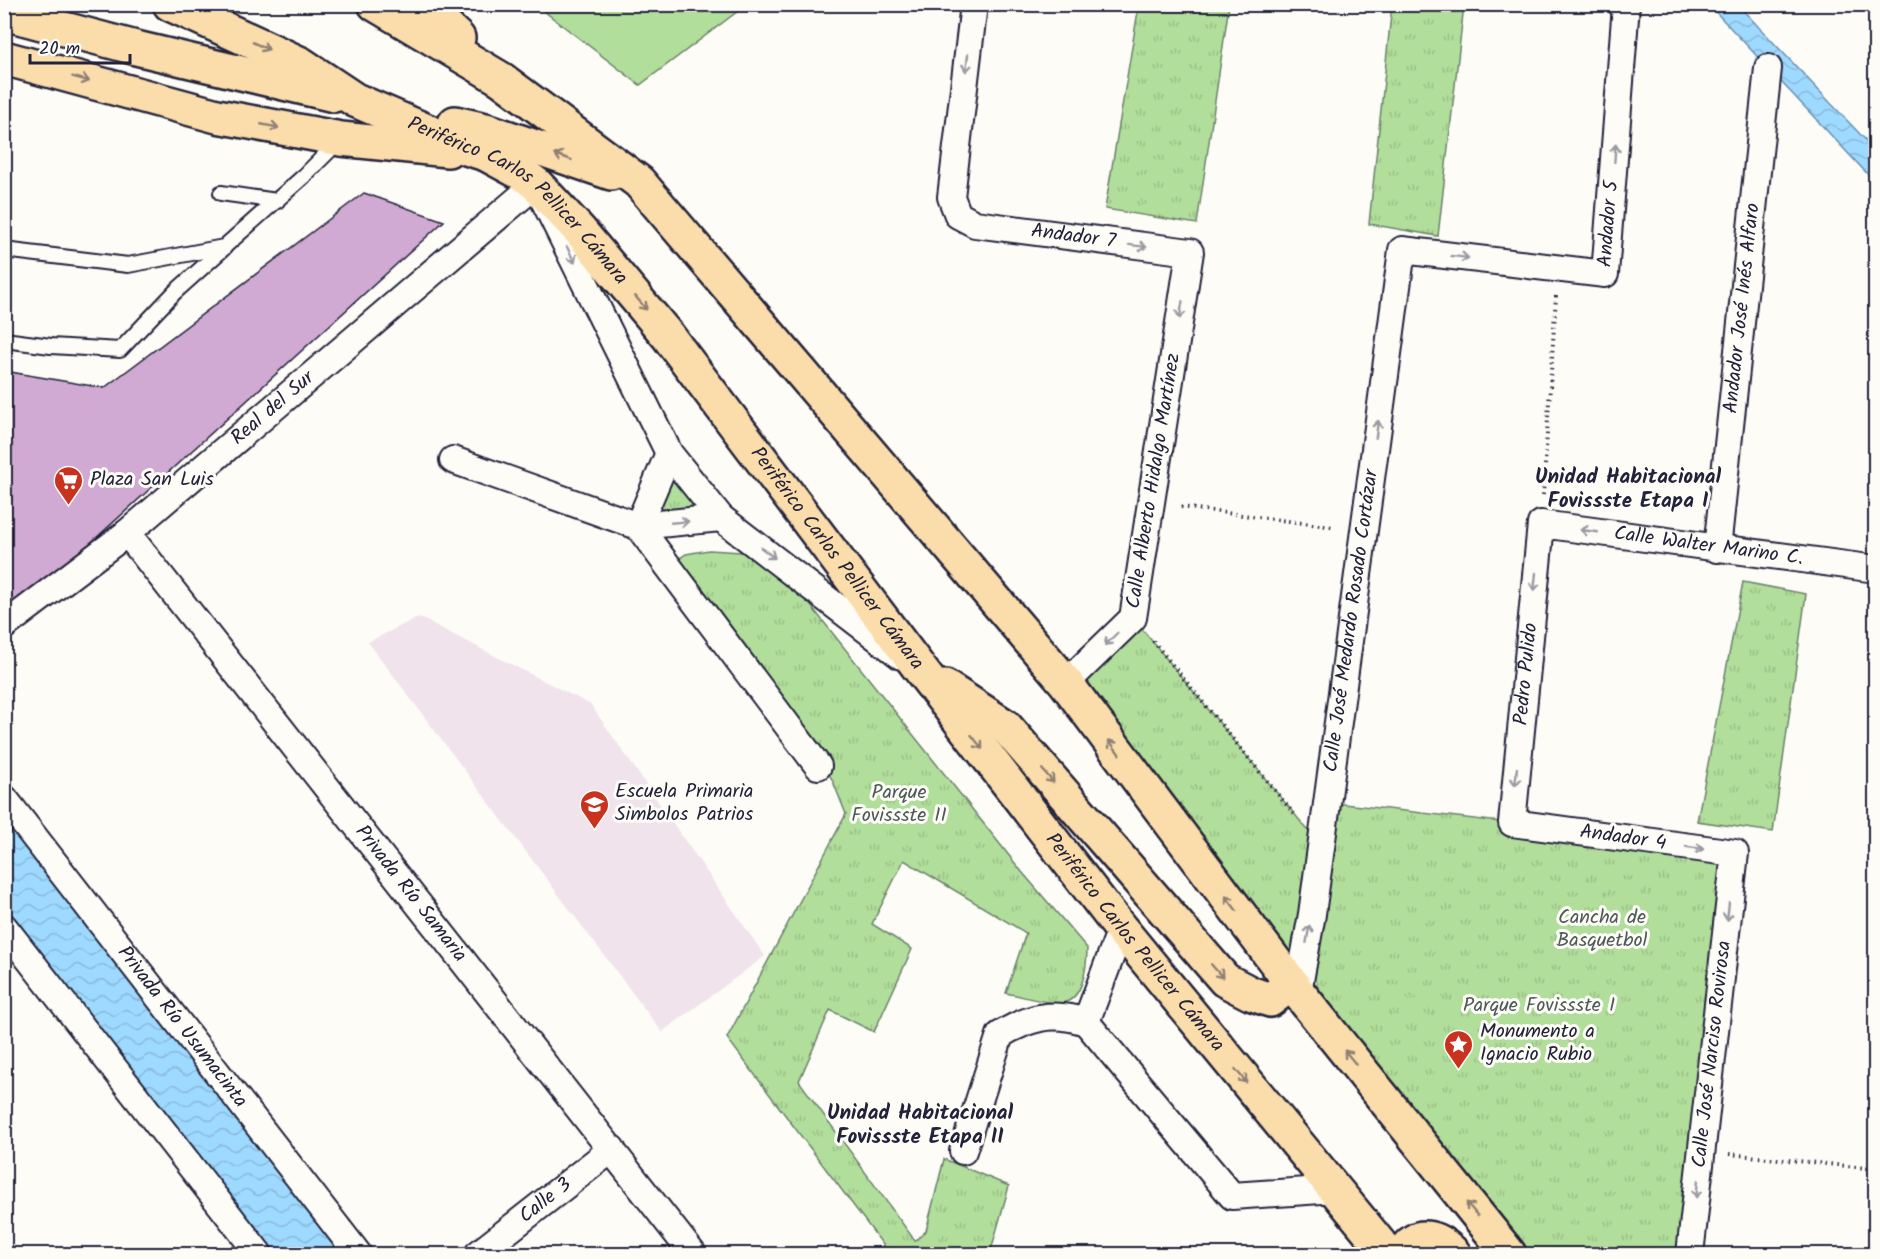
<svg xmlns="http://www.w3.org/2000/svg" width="1880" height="1259" font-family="Kalam,sans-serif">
  <defs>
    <pattern id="park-tufts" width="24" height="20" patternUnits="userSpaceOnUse" patternTransform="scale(1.5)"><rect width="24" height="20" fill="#b2de9b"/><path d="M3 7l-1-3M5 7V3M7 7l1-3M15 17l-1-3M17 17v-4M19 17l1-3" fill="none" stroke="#99be86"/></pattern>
    <pattern id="water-waves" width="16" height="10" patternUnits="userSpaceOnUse" patternTransform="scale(1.5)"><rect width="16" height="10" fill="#9ed9ff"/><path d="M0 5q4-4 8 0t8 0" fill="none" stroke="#88badb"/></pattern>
  </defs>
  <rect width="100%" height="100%" fill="#fdfcf7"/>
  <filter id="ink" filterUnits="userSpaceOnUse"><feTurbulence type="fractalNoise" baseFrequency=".0167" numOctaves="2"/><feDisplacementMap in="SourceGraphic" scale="12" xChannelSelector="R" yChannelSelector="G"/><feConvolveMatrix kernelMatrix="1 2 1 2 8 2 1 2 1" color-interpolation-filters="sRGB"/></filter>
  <g filter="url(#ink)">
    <!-- built -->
    <polygon fill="#f0e3ec" points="419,617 591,705 765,956 662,1032 368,642"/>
    <!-- grass -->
    <polygon fill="#b2de9b" stroke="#6a806b" stroke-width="1.5" points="536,5 746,5 640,85"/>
    <!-- park -->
    <g fill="url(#park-tufts)" stroke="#6a806b" stroke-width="1.5">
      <polygon points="1139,5 1229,5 1197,224 1105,209"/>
      <polygon points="1392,5 1464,5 1438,236 1369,224"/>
      <polygon points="669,453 721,518 638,526"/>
      <path d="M 709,550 L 742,552 L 766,566 L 800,592 L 1022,872 L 1087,948 C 1087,967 1083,1005 1057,1003 C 1040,1002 1022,996 1006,993 L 1026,933 L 904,860 L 872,924 L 912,949 L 874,1032 L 830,1010 L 799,1081 L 915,1241 L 926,1231 L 944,1159 L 1009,1186 L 990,1254 L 890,1254 L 727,1038 L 846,814 L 832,779 L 785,707 L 680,566 L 680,558 L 686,554 Z"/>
      <polygon points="1743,582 1806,594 1773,832 1697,821"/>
      <polygon points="1133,618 1320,845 1327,802 1561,829 1735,853 1690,1254 1510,1254 1066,683"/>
    </g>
    <!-- water -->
    <g fill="url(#water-waves)" stroke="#6c90b1" stroke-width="1.5">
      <polygon points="1709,5 1738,5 1875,150 1875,182"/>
      <polygon points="4,798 358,1254 259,1254 5,927"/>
    </g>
    <!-- building -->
    <polygon fill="#d0aad2" stroke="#22223b" stroke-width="1.5" points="364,193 444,221 4,622 4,371 104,388"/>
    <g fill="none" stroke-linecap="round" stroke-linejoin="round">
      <defs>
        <g id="lane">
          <polyline points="221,193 277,201"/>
          <polyline points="4,250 128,265 224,247 304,176 339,141"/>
          <polyline points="4,340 51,346 120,350 175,292 224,248"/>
        </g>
        <g id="street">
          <path id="s1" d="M 974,4 L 951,197 L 958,215 L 975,224 L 1190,252 L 1133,618 L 1066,683"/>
          <polyline points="453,460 638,526 721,518"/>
          <polyline points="638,526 818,766"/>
          <polyline points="638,526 669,453"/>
          <path id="s2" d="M 127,533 L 693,1254"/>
          <path id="s3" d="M 1717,549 L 1768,68"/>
          <path id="s4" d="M 4,626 L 127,533 L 536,184 L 669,453 L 721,518 L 901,656"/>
          <path id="s5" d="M 4,798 L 358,1254"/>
          <polyline points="4,927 259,1254"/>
          <path id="s6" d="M 1298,992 L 1312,914 L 1402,250 L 1605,274 L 1626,5 L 1621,4"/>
          <polyline points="1086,1022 1232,1196 1336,1189"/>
          <path d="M 963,1151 L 1000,1035 C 1029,1017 1053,1011 1086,1022 L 1121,929"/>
          <path id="s7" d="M 478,1254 L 612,1149"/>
          <path id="s8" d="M 1690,1254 L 1735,853 L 1512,823 L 1541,524 L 1876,569"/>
        </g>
        <g id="primary">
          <path id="s9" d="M 170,4 L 301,64 L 355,100 L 466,148 L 486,154 L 523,174 L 536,184 L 580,231 L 668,336 L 923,673 L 1121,929 L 1388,1254"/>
          <polyline points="375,4 501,79 639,182 1066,683 1298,992 1509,1254"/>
          <polyline points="422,4 458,38"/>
          <polyline points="4,13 136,48 334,95"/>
          <polyline points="4,58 217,116 341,139 448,150"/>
          <polyline points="455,123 486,130 611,173"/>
          <polyline points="945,687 1005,726 1225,980 1250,993 1270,1000 1292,983"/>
          <path d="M 1403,1254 C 1416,1229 1437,1237 1454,1254"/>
        </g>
      </defs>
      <!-- lane casing -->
      <use href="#lane" stroke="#22223b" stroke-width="18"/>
      <!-- street casing -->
      <use href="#street" stroke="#22223b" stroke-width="30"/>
      <!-- primary casing -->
      <use href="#primary" stroke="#22223b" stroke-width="38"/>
      <!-- path -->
      <g stroke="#22223b" stroke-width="4" stroke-dasharray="1.5 4.5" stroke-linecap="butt">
        <polyline points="1543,495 1556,296"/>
        <polyline points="1181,507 1334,527"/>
        <polyline points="1153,641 1294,814"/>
        <polyline points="1729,1154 1876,1169"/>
      </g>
      <!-- lane -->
      <use href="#lane" stroke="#fdfcf7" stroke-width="14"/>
      <!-- street -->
      <use href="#street" stroke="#fdfcf7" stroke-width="26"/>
      <!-- primary -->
      <use href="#primary" stroke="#fbddab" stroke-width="33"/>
    </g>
    <!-- one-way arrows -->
    <defs><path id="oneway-shaft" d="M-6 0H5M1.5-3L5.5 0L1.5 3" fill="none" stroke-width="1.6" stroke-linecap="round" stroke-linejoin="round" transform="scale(1.5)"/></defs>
    <g stroke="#8e8073">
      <use href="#oneway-shaft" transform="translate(261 46) rotate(24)"/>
      <use href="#oneway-shaft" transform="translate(81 79) rotate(15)"/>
      <use href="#oneway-shaft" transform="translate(270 126) rotate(11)"/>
      <use href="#oneway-shaft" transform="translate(563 157) rotate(-161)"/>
      <use href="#oneway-shaft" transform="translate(641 303) rotate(50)"/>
      <use href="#oneway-shaft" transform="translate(977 742) rotate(52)"/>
      <use href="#oneway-shaft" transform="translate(1114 747) rotate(-127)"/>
      <use href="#oneway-shaft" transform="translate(1048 776) rotate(49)"/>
      <use href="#oneway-shaft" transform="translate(1231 903) rotate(-127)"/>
      <use href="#oneway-shaft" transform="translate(1217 971) rotate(49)"/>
      <use href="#oneway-shaft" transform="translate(1350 1057) rotate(-129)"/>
      <use href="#oneway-shaft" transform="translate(1241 1076) rotate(51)"/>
      <use href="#oneway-shaft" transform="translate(1472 1209) rotate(-129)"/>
    </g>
    <g stroke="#9a9aa2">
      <use href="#oneway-shaft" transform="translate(967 63) rotate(97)"/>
      <use href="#oneway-shaft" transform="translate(1615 153) rotate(-86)"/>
      <use href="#oneway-shaft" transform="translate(1138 246) rotate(7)"/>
      <use href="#oneway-shaft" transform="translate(571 255) rotate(64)"/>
      <use href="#oneway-shaft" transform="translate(1460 257) rotate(7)"/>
      <use href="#oneway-shaft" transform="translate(1181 310) rotate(99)"/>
      <use href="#oneway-shaft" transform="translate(1377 429) rotate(-82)"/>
      <use href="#oneway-shaft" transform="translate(680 522) rotate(-5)"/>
      <use href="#oneway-shaft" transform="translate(1589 531) rotate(-172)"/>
      <use href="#oneway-shaft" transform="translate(768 553) rotate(37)"/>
      <use href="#oneway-shaft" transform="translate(1535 582) rotate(96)"/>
      <use href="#oneway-shaft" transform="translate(1111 639) rotate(136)"/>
      <use href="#oneway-shaft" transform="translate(1516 777) rotate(96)"/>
      <use href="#oneway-shaft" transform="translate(1695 848) rotate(8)"/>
      <use href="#oneway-shaft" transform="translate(1728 912) rotate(96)"/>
      <use href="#oneway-shaft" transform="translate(1308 934) rotate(-80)"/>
      <use href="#oneway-shaft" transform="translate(1697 1189) rotate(96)"/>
    </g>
  </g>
  <!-- icons -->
  <defs>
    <symbol id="supermarket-pin" viewBox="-11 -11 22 30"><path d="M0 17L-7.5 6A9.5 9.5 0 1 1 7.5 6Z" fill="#c8321e" stroke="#fdfcf7"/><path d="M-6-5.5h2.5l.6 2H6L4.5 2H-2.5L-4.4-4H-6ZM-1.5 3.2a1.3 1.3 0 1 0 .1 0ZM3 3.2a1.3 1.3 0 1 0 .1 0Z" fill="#fff"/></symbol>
    <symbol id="school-pin" viewBox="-11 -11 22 30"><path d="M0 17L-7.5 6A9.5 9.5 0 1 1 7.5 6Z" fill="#c8321e" stroke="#fdfcf7"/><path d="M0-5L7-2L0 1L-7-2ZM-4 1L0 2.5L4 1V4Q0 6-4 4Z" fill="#fff"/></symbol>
    <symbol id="sight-pin" viewBox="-11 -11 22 30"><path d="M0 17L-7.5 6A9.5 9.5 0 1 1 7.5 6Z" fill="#c8321e" stroke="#fdfcf7"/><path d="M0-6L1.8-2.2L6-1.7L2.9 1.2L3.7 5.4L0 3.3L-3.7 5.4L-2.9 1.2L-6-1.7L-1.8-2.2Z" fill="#fff"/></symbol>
  </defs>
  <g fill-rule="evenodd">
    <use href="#supermarket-pin" x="52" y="464" width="33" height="45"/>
    <use href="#school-pin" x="578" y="788" width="33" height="45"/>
    <use href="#sight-pin" x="1442" y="1028" width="33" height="45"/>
  </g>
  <g text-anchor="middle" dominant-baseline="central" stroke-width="6" stroke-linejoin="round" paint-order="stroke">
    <!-- street labels -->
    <g font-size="20" fill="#22223b" stroke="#fdfcf7">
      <text stroke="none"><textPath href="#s9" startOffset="404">Periférico Carlos Pellicer Cámara</textPath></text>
      <text stroke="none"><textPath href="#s6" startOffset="1004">Andador 5</textPath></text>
      <text stroke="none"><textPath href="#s1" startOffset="332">Andador 7</textPath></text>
      <text stroke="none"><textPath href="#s3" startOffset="242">Andador José Inés Alfaro</textPath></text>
      <text stroke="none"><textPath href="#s4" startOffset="346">Real del Sur</textPath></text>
      <text transform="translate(1154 481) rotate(-81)">Calle Alberto Hidalgo Martínez</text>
      <text stroke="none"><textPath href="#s8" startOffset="1098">Calle Walter Marino C.</textPath></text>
      <text stroke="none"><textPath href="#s9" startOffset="890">Periférico Carlos Pellicer Cámara</textPath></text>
      <text stroke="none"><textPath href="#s6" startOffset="375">Calle José Medardo Rosado Cortázar</textPath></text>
      <text stroke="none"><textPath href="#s8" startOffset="778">Pedro Pulido</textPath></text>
      <text transform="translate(1623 838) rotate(8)">Andador 4</text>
      <text stroke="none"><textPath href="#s2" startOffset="459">Privada Río Samaria</textPath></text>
      <text stroke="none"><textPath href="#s9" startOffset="1376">Periférico Carlos Pellicer Cámara</textPath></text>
      <text stroke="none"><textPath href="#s5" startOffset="290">Privada Río Usumacinta</textPath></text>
      <text stroke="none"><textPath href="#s8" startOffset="201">Calle José Narciso Rovirosa</textPath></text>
      <text stroke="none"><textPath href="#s7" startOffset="86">Calle 3</textPath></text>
    </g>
    <!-- poi labels -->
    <g font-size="20" fill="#22223b" stroke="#fdfcf7" text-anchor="start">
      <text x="90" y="480">Plaza San Luis</text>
      <text x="615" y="792">Escuela Primaria<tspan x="615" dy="23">Simbolos Patrios</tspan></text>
      <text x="1480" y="1032">Monumento a<tspan x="1480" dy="23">Ignacio Rubio</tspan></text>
    </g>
    <!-- park labels -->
    <g font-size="20" fill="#4d5a58" stroke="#fdfcf7">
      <text x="899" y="793">Parque<tspan x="899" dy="23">Fovissste II</tspan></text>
      <text x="1602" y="918">Cancha de<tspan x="1602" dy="23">Basquetbol</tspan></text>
      <text x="1539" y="1006">Parque Fovissste I</text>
    </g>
    <!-- neighbourhood labels -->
    <g font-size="21" font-weight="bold" fill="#22223b" stroke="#fdfcf7">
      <text x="1628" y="477">Unidad Habitacional<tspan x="1628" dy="24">Fovissste Etapa I</tspan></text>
      <text x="920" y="1113">Unidad Habitacional<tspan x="920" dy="24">Fovissste Etapa II</tspan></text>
    </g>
  </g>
  <!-- margin -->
  <rect width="1880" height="1259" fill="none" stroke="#fdfcf7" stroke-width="24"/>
  <rect x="12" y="12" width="1856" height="1235" fill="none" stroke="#22223b" stroke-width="2" filter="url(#ink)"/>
  <!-- scale -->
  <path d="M30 54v9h100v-9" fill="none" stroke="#22223b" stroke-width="3"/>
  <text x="39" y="54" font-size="18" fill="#22223b" stroke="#fdfcf7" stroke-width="4.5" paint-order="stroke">20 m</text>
</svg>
